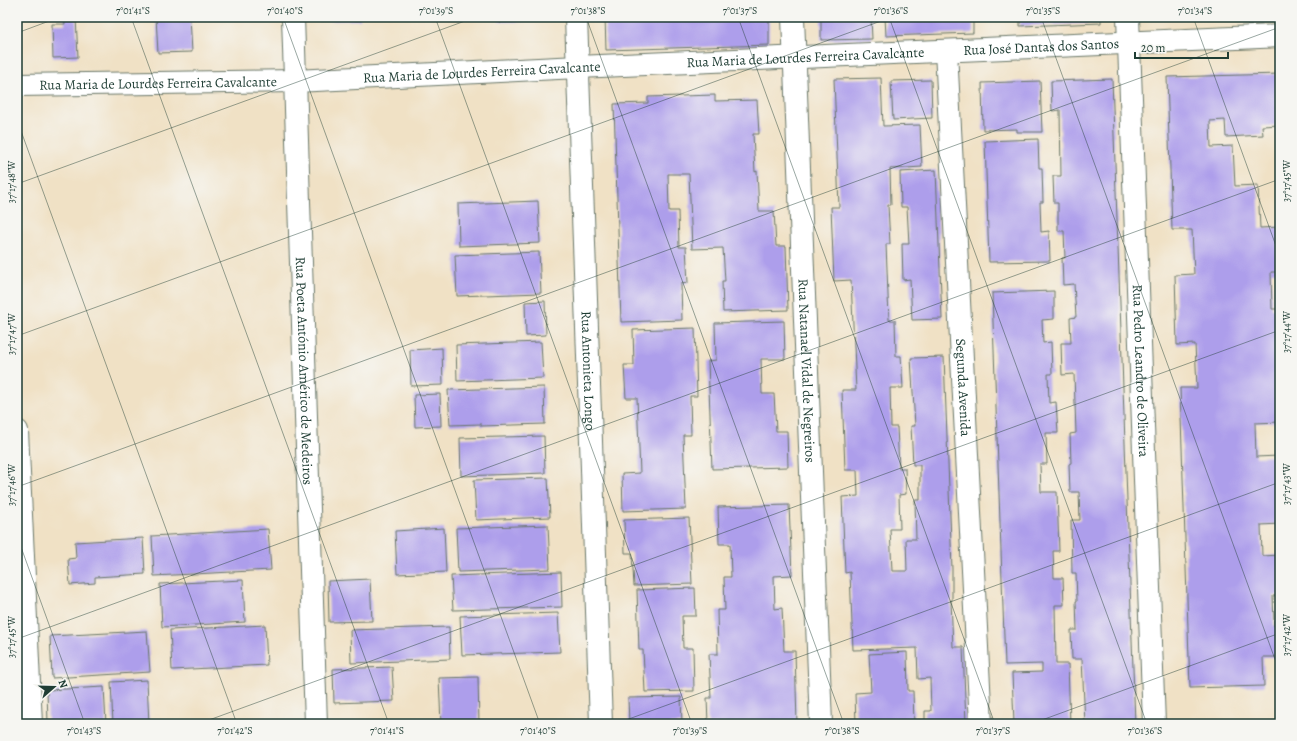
<svg xmlns="http://www.w3.org/2000/svg" width="1297" height="741" font-family="Alegreya,serif">
  <rect width="100%" height="100%" fill="#f6f6f2"/>
  <filter id="ink" filterUnits="userSpaceOnUse"><feTurbulence type="fractalNoise" baseFrequency=".025" numOctaves="2"/><feDisplacementMap in="SourceGraphic" scale="8" xChannelSelector="R" yChannelSelector="G"/><feConvolveMatrix kernelMatrix="1 2 1 2 8 2 1 2 1" color-interpolation-filters="sRGB"/></filter>
  <filter id="wash" filterUnits="userSpaceOnUse"><feTurbulence type="fractalNoise" baseFrequency=".012" numOctaves="4" result="noise"/><feDisplacementMap in="SourceGraphic" scale="16" xChannelSelector="R" yChannelSelector="G"/><feGaussianBlur stdDeviation="0.9" result="paint"/><feColorMatrix in="noise" values="0 0 0 0 0 0 0 0 0 0 0 0 0 0 0 0 0 1.4 0 .05"/><feComposite in="paint" operator="in"/></filter>
  <g filter="url(#wash)">
    <rect width="100%" height="100%" fill="#f0e1c5"/>
    <g id="blocks">
      <!-- building -->
      <g fill="#ad9eeb">
        <polygon points="64,17 76,17 78,57 53,58 52,24 65,24"/>
        <polygon points="156,17 190,17 192,52 158,53"/>
        <polygon points="317,17 360,17 360,20 317,21"/>
        <polygon points="499,17 549,17 549,21 499,22"/>
        <polygon points="605,17 769,17 769,45 606,50"/>
        <polygon points="821,17 871,17 872,39 821,40"/>
        <polygon points="885,17 973,17 973,33 886,36"/>
        <polygon points="1020,17 1101,17 1101,23 1020,26"/>
        <polygon points="1280,74 1280,125 1262,126 1263,135 1226,137 1225,120 1210,121 1211,147 1233,146 1235,186 1258,185 1260,228 1280,227 1280,272 1271,272 1272,309 1278,309 1279,341 1280,341 1280,422 1255,423 1256,457 1279,456 1280,524 1261,525 1262,556 1280,555 1280,595 1273,596 1274,626 1280,626 1280,657 1263,657 1264,686 1190,688 1180,388 1197,388 1195,344 1177,345 1175,275 1194,274 1192,230 1172,230 1167,77"/>
        <polygon points="881,78 883,126 920,125 922,167 890,169 891,205 888,205 890,244 886,244 889,320 895,320 896,356 901,356 903,388 890,388 891,427 897,427 899,468 905,468 906,494 899,495 900,529 890,529 892,571 907,571 906,539 916,539 915,500 920,500 920,465 913,465 911,426 915,426 911,358 944,357 952,569 952,600 951,600 953,647 963,647 966,724 925,724 925,711 931,711 930,678 918,679 917,648 853,650 850,572 845,573 842,497 858,496 857,470 845,470 842,390 856,390 851,280 834,281 831,207 839,207 834,79"/>
        <polygon points="1112,79 1135,724 1085,724 1082,659 1072,659 1071,630 1077,630 1076,601 1077,601 1076,573 1072,573 1071,520 1080,520 1079,492 1070,492 1069,464 1071,463 1070,434 1076,433 1074,374 1062,375 1061,343 1071,343 1070,318 1076,317 1074,284 1063,285 1062,258 1065,258 1064,231 1058,231 1058,203 1054,203 1053,176 1061,176 1060,110 1052,111 1051,81"/>
        <polygon points="931,80 932,118 893,120 891,81"/>
        <polygon points="1040,81 1042,132 1017,132 1017,129 983,130 982,83"/>
        <polygon points="715,95 715,101 757,100 759,134 753,134 755,172 757,171 759,211 774,211 776,246 786,246 788,310 723,312 722,281 725,281 723,248 692,249 689,174 668,174 669,211 678,211 679,247 686,247 688,283 681,284 682,320 621,322 614,104 648,103 648,97"/>
        <polygon points="1038,139 1039,168 1042,168 1043,202 1040,202 1041,232 1049,231 1050,261 989,262 985,141"/>
        <polygon points="936,170 942,319 912,320 910,279 903,280 902,244 909,244 907,207 901,207 900,172"/>
        <polygon points="538,201 540,243 459,246 458,204"/>
        <polygon points="539,252 541,293 457,296 455,255"/>
        <polygon points="1054,291 1054,319 1042,320 1043,343 1051,342 1052,374 1048,374 1049,403 1056,402 1058,433 1046,433 1047,464 1040,464 1041,492 1057,492 1059,551 1053,551 1054,578 1063,578 1064,605 1055,605 1056,664 1068,664 1070,724 1014,724 1012,673 1042,672 1042,664 1005,665 992,293"/>
        <polygon points="545,301 546,335 526,336 525,302"/>
        <polygon points="784,321 785,359 761,359 762,394 774,394 776,431 787,431 788,467 712,469 708,361 716,360 715,323"/>
        <polygon points="695,328 697,396 690,396 691,435 683,435 686,509 623,511 622,474 640,473 637,398 626,398 624,365 634,365 633,330"/>
        <polygon points="541,342 543,378 457,381 456,345"/>
        <polygon points="442,348 443,385 411,386 410,350"/>
        <polygon points="544,387 545,424 481,426 481,424 450,425 448,390"/>
        <polygon points="440,394 441,426 415,427 414,395"/>
        <polygon points="544,436 545,473 461,476 460,438"/>
        <polygon points="548,478 550,517 476,520 474,480"/>
        <polygon points="789,505 792,575 774,576 775,609 782,608 784,651 795,651 797,724 708,724 707,698 711,698 709,654 718,654 717,610 725,610 724,577 731,577 730,544 719,544 718,507"/>
        <polygon points="689,518 692,584 634,586 632,553 625,553 624,520"/>
        <polygon points="548,525 550,569 458,572 456,528"/>
        <polygon points="444,528 446,572 397,574 395,531"/>
        <polygon points="268,529 271,570 154,576 152,536"/>
        <polygon points="143,538 145,574 95,577 95,583 70,585 68,559 76,558 75,542"/>
        <polygon points="561,572 562,607 453,610 451,576"/>
        <polygon points="370,579 372,621 329,622 328,581"/>
        <polygon points="243,580 245,622 162,627 160,584"/>
        <polygon points="695,588 696,616 682,616 683,648 693,648 694,691 645,692 643,650 639,650 637,590"/>
        <polygon points="558,613 560,652 462,655 460,616"/>
        <polygon points="265,625 267,665 172,670 170,630"/>
        <polygon points="449,627 450,659 351,663 350,630"/>
        <polygon points="147,631 150,672 52,678 50,636"/>
        <polygon points="907,652 908,691 913,691 914,724 856,724 855,693 871,692 869,654"/>
        <polygon points="392,667 394,701 334,703 333,669"/>
        <polygon points="478,677 479,724 441,724 439,678"/>
        <polygon points="147,680 149,724 113,724 111,682"/>
        <polygon points="104,687 106,724 48,724 47,690"/>
        <polygon points="681,697 682,724 629,724 628,698"/>
      </g>
    </g>
  </g>
  <g filter="url(#ink)">
    <use href="#blocks" fill-opacity="0" stroke="#687667" stroke-width="1"/>
    <g fill="none" stroke-linecap="round" stroke-linejoin="round">
      <defs>
        <g id="street">
          <path id="s1" d="M 293,17 L 316,724"/>
          <path id="s2" d="M 576,17 L 601,724"/>
          <path id="s3" d="M 793,17 L 821,724"/>
          <path id="s4" d="M 1128,17 L 1154,724"/>
          <path id="s5" d="M 946,51 L 981,724"/>
          <path id="s6" d="M 17,85 L 295,81 L 578,67 L 1280,36"/>
          <polyline points="17,431 31,724"/>
        </g>
      </defs>
      <!-- street casing -->
      <use href="#street" stroke="#687667" stroke-width="24"/>
      <!-- street -->
      <use href="#street" stroke="#fff" stroke-width="22"/>
    </g>
  </g>
  <!-- ticks -->
  <path fill="none" stroke="#1f3d34" stroke-width="1" stroke-opacity="0.45" d="M 131,17 L 389,724M 283,17 L 540,724M 435,17 L 692,724M 586,17 L 844,724M 738,17 L 995,724M 889,17 L 1147,724M 1041,17 L 1280,673M 1193,17 L 1280,257M 17,33 L 60,17M 17,120 L 237,724M 17,184 L 476,17M 17,336 L 892,17M 17,487 L 1280,27M 17,536 L 85,724M 17,639 L 1280,179M 198,724 L 1280,330M 615,724 L 1280,482M 1031,724 L 1280,633"/>
  <g text-anchor="middle" dominant-baseline="central" stroke-width="3" stroke-linejoin="round" paint-order="stroke">
    <!-- street labels -->
    <g font-size="14" fill="#1f3d34" stroke="#f6f6f2">
      <text stroke="none"><textPath href="#s6" startOffset="1025">Rua José Dantas dos Santos</textPath></text>
      <text stroke="none"><textPath href="#s6" startOffset="789">Rua Maria de Lourdes Ferreira Cavalcante</textPath></text>
      <text stroke="none"><textPath href="#s6" startOffset="465">Rua Maria de Lourdes Ferreira Cavalcante</textPath></text>
      <text stroke="none"><textPath href="#s6" startOffset="141">Rua Maria de Lourdes Ferreira Cavalcante</textPath></text>
      <text stroke="none"><textPath href="#s2" startOffset="354">Rua Antonieta Longo</textPath></text>
      <text stroke="none"><textPath href="#s4" startOffset="354">Rua Pedro Leandro de Oliveira</textPath></text>
      <text stroke="none"><textPath href="#s1" startOffset="354">Rua Poeta António Américo de Medeiros</textPath></text>
      <text stroke="none"><textPath href="#s3" startOffset="354">Rua Natanael Vidal de Negreiros</textPath></text>
      <text stroke="none"><textPath href="#s5" startOffset="337">Segunda Avenida</textPath></text>
    </g>
  </g>
  <!-- margin -->
  <rect width="1297" height="741" fill="none" stroke="#f6f6f2" stroke-width="44"/>
  <!-- north arrow -->
  <g transform="translate(54 687) rotate(70)" stroke="#f6f6f2" stroke-width="3" paint-order="stroke">
  <path d="M0-3L7 15L0 10L-7 15Z" fill="#1f3d34"/>
  <text y="-6" font-size="11" font-weight="bold" text-anchor="middle" fill="#1f3d34">N</text>
  </g>
  <!-- scale -->
  <path d="M1135 52v6h93v-6" fill="none" stroke="#1f3d34" stroke-width="2"/>
  <text x="1141" y="52" font-size="12" fill="#1f3d34" stroke="#f6f6f2" stroke-width="3" paint-order="stroke">20 m</text>
  <rect x="22" y="22" width="1253" height="697" fill="none" stroke="#1f3d34" stroke-width="1.5"/>
  <g font-size="10" text-anchor="middle" fill="#1f3d34">
    <text x="133" y="14">7°01'41"S</text>
    <text x="285" y="14">7°01'40"S</text>
    <text x="436" y="14">7°01'39"S</text>
    <text x="588" y="14">7°01'38"S</text>
    <text x="740" y="14">7°01'37"S</text>
    <text x="891" y="14">7°01'36"S</text>
    <text x="1043" y="14">7°01'35"S</text>
    <text x="1195" y="14">7°01'34"S</text>
    <text transform="translate(1286 181) rotate(-90)" y="4">37°17'45"W</text>
    <text transform="translate(11 182) rotate(-90)" y="4">37°17'48"W</text>
    <text transform="translate(1286 332) rotate(-90)" y="4">37°17'44"W</text>
    <text transform="translate(11 334) rotate(-90)" y="4">37°17'47"W</text>
    <text transform="translate(1286 484) rotate(-90)" y="4">37°17'43"W</text>
    <text transform="translate(11 485) rotate(-90)" y="4">37°17'46"W</text>
    <text transform="translate(1286 635) rotate(-90)" y="4">37°17'42"W</text>
    <text transform="translate(11 637) rotate(-90)" y="4">37°17'45"W</text>
    <text x="84" y="734">7°01'43"S</text>
    <text x="235" y="734">7°01'42"S</text>
    <text x="387" y="734">7°01'41"S</text>
    <text x="538" y="734">7°01'40"S</text>
    <text x="690" y="734">7°01'39"S</text>
    <text x="842" y="734">7°01'38"S</text>
    <text x="993" y="734">7°01'37"S</text>
    <text x="1145" y="734">7°01'36"S</text>
  </g>
</svg>
